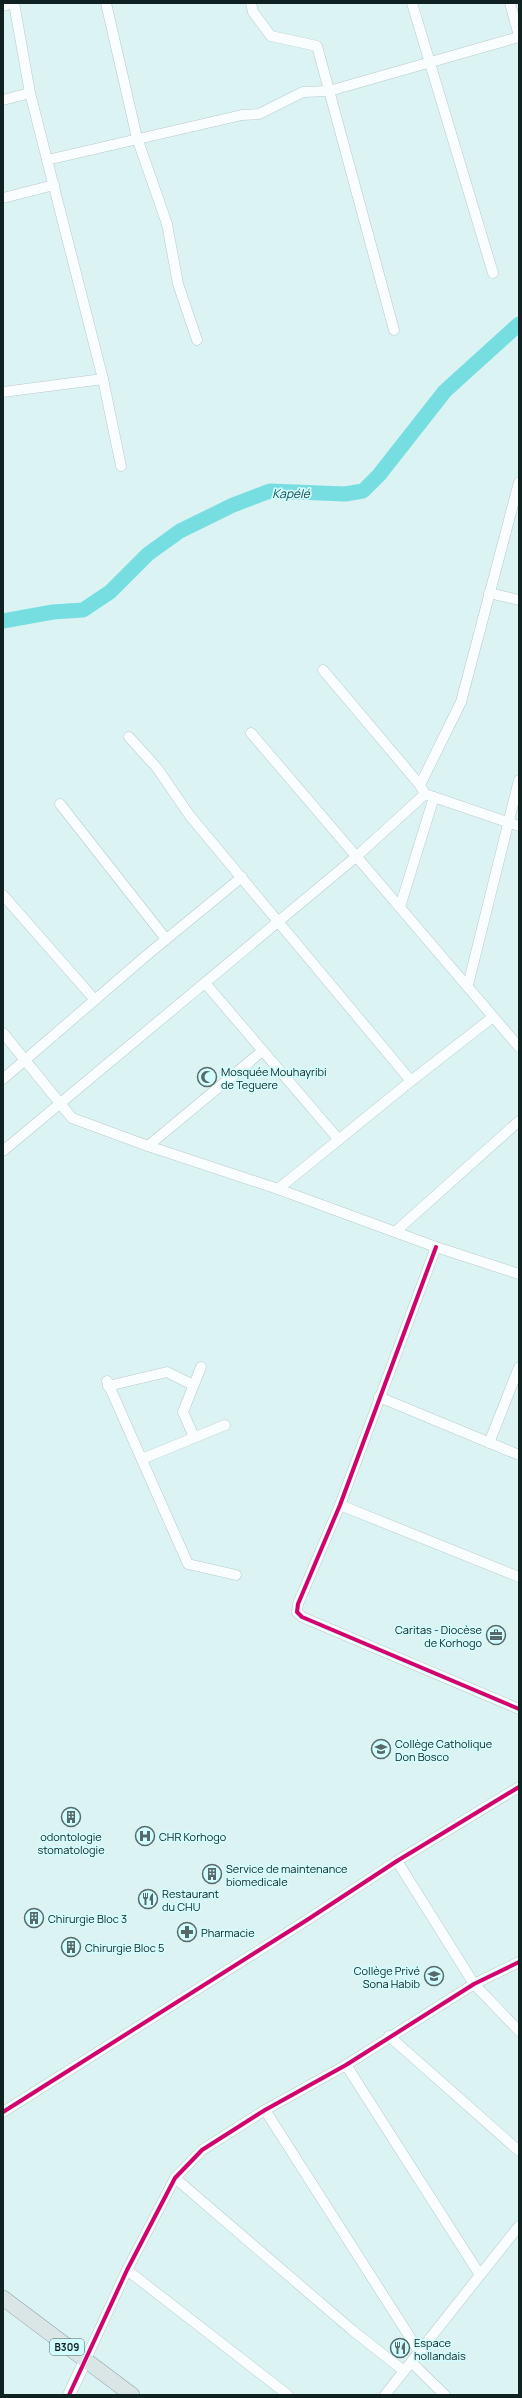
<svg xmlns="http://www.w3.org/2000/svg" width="522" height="2398" font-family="Manrope,sans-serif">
  <rect width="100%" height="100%" fill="#dcf3f4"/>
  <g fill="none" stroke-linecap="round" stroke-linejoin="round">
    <!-- river -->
    <polyline stroke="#76dee1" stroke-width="15" points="3,621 53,612 83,610 110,592 148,554 180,531 233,505 270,491 345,494 363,491 379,475 445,391 519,324"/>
    <defs>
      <g id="minor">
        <polyline points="14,3 30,93 103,379 121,466"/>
        <polyline points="106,3 137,138 167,224 178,284 197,340"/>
        <polyline points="251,3 253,12 271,36 317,46 394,330"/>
        <polyline points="412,3 493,273"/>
        <polyline points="510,3 519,36"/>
        <polyline points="3,6 14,3"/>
        <polyline points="3,100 30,93"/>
        <polyline points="47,160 242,115 259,114 303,92 329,91 519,37"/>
        <polyline points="3,198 54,185"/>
        <polyline points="3,392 103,379"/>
        <polyline points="489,593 519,600"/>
        <polyline points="323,670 420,785 425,794 519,826"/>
        <polyline points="251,733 519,1047"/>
        <polyline points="129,737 157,768 190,816 411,1081"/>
        <polyline points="420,785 461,702 519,482"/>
        <polyline points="60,804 166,939"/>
        <polyline points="3,895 95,1000"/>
        <polyline points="400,907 434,797"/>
        <polyline points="205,983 339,1140"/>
        <polyline points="468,985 519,780"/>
        <polyline points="3,1033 72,1118 148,1146 278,1189 436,1247 519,1274"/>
        <polyline points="3,1079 147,955 242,877"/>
        <polyline points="148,1146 261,1052"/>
        <polyline points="3,1151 357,856 425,794"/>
        <polyline points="278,1189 411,1081 493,1017"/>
        <polyline points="395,1232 519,1121"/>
        <polyline points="436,1247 340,1505 298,1604 297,1612 302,1617 519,1709"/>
        <polyline points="107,1381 188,1564 236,1575"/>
        <polyline points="108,1386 167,1372 193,1385"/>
        <polyline points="379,1397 519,1455"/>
        <polyline points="194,1437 183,1412 201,1367"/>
        <polyline points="489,1443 519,1367"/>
        <polyline points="142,1459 225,1425"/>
        <polyline points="340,1505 519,1577"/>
        <polyline points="397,1861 474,1984 519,2031"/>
        <polyline points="389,2036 519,2151"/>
        <polyline points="346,2065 480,2275"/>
        <polyline points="265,2110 420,2353"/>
        <polyline points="3,2112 307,1920 397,1861 519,1787"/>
        <polyline points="175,2178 352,2330 404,2371"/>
        <polyline points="127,2270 288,2395"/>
        <polyline points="85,2361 127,2270 175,2178 202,2150 265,2110 346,2065 474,1984 519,1962"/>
        <polyline points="412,2363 445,2395"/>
        <polyline points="385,2395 519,2226"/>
      </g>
      <polyline id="tertiary" points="69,2395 85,2361"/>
      <polyline id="primary" points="3,2298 132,2395"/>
    </defs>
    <!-- minor casing -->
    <use href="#minor" stroke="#b8caca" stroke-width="11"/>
    <!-- tertiary casing -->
    <use href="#tertiary" stroke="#b8caca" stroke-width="13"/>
    <!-- primary casing -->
    <use href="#primary" stroke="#8ca5a5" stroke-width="16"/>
    <!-- minor -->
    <use href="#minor" stroke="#fafdfd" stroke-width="10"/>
    <!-- tertiary -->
    <use href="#tertiary" stroke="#fafdfd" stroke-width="12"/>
    <!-- primary -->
    <use href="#primary" stroke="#dae5e6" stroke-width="15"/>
    <defs>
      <g id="cycleway">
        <polyline points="436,1247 340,1505 298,1604 297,1612 302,1617 519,1709"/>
        <polyline points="3,2112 307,1920 397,1861 519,1787"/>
        <polyline points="69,2395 127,2270 175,2178 202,2150 265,2110 346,2065 474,1984 519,1962"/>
      </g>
    </defs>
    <!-- cycleway casing -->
    <use href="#cycleway" stroke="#d2fdfe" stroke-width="6"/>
    <!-- cycleway -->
    <use href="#cycleway" stroke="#d6006c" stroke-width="4"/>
  </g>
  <!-- icons -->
  <defs>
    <symbol id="mosque-ring" viewBox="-11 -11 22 22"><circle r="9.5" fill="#d2fdfe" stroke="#576a6b" stroke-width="1.5"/><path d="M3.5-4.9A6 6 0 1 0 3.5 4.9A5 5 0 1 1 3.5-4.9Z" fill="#576a6b"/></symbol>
    <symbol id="office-ring" viewBox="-11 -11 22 22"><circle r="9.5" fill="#d2fdfe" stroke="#576a6b" stroke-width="1.5"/><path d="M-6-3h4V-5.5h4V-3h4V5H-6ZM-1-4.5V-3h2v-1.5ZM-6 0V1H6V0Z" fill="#576a6b"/></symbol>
    <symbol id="school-ring" viewBox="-11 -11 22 22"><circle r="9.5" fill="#d2fdfe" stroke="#576a6b" stroke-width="1.5"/><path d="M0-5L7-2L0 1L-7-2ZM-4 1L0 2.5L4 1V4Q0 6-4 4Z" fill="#576a6b"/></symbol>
    <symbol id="building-ring" viewBox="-11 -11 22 22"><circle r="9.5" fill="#d2fdfe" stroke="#576a6b" stroke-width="1.5"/><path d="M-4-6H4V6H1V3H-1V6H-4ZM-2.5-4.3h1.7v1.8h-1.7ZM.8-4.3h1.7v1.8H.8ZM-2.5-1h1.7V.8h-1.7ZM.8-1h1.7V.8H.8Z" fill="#576a6b"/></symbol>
    <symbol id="hospital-ring" viewBox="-11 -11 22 22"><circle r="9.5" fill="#d2fdfe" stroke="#576a6b" stroke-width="1.5"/><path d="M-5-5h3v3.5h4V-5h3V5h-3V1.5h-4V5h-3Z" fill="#576a6b"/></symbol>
    <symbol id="restaurant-ring" viewBox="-11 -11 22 22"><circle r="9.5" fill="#d2fdfe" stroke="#576a6b" stroke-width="1.5"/><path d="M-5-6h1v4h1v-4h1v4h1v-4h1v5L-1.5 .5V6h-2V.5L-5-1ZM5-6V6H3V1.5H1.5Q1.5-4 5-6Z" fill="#576a6b"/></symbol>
    <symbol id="pharmacy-ring" viewBox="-11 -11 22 22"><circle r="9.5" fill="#d2fdfe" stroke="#576a6b" stroke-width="1.5"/><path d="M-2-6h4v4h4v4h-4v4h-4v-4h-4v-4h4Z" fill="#576a6b"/></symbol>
  </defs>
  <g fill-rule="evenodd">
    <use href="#mosque-ring" x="196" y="1066" width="22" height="22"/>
    <use href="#office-ring" x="485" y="1624" width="22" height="22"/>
    <use href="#school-ring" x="370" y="1738" width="22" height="22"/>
    <use href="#building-ring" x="60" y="1806" width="22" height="22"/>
    <use href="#hospital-ring" x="134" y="1825" width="22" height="22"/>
    <use href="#building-ring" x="201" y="1863" width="22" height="22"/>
    <use href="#restaurant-ring" x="137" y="1888" width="22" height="22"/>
    <use href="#building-ring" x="23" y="1907" width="22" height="22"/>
    <use href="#pharmacy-ring" x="176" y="1921" width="22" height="22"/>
    <use href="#building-ring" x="60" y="1936" width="22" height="22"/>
    <use href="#school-ring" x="423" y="1965" width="22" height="22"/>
    <use href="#restaurant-ring" x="389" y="2337" width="22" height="22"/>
  </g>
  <g text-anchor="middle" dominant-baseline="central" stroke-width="3.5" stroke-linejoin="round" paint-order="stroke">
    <!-- shield labels -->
    <rect fill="#d2fdfe" stroke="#4a6363" stroke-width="1" x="50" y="2339" width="34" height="16" rx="3"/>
    <g font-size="10" font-weight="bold" fill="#102121">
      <text x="67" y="2347">B309</text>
    </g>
    <!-- poi labels -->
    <g font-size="11" fill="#102121" stroke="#d2fdfe" text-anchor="start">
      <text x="221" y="1071">Mosquée Mouhayribi<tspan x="221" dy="13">de Teguere</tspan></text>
      <text x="482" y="1629" text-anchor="end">Caritas - Diocèse<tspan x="482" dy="13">de Korhogo</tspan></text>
      <text x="395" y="1743">Collège Catholique<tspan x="395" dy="13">Don Bosco</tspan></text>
      <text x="71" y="1836" text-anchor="middle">odontologie<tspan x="71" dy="13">stomatologie</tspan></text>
      <text x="159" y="1836">CHR Korhogo</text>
      <text x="226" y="1868">Service de maintenance<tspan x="226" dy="13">biomedicale</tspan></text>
      <text x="162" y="1893">Restaurant<tspan x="162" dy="13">du CHU</tspan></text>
      <text x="48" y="1918">Chirurgie Bloc 3</text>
      <text x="201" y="1932">Pharmacie</text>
      <text x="85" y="1947">Chirurgie Bloc 5</text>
      <text x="420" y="1970" text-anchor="end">Collège Privé<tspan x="420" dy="13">Sona Habib</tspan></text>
      <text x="414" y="2342">Espace<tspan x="414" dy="13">hollandais</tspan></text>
    </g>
    <!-- water labels -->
    <g font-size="12" font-style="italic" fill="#145051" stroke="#d2fdfe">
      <text x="291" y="493">Kapélé</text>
    </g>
  </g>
  <!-- border -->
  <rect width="522" height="2398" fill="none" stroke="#102121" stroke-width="8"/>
</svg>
